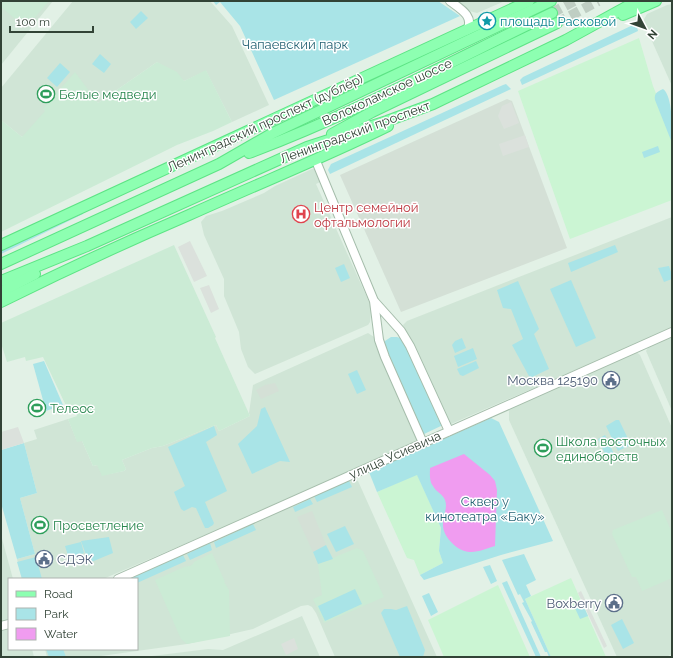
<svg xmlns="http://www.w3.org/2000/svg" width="673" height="658" font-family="Raleway,sans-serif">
  <rect width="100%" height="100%" fill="#e2f1e6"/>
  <!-- residential -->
  <g fill="#d0e5d6">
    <polygon points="1,1 53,1 1,65"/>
    <polygon points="73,1 210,1 232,26 269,105 232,122 206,71 184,81 157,62 98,103 89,92 22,137 1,120 1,88"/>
    <polygon points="455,1 505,1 477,13 469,11"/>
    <polygon points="672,4 672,86 643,21 647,14 667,5"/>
    <polygon points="312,169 316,169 322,181 316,184 369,302 371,310 370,322 368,325 255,374 248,367 241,349 239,332 224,296 224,279 204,235 201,222 206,216 222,211 264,193 275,186"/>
    <polygon points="672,217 672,328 451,424 447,423 445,420 403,325 407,321"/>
    <polygon points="368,333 374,337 417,437 416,441 224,527 103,579 22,579 17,559 35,554 20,498 37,493 24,443 37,439 34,430 68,419 77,441 82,441 93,466 97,465 109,474 124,471 126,469 122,460 152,448 163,446 216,425 219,431 250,416 249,413 253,385"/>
    <polygon points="672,336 672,411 646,351 649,346"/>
    <polygon points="636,352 640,355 672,428 672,654 666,657 617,657 509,420 509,408"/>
    <polygon points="352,478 358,481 437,657 335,657 316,613 312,607 308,605 301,606 253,629 187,644 94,657 47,657 45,649 137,649 137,579 125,579"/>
    <polygon points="1,535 13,579 9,579 9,620 1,622"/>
    <polygon points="302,616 320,657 144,657 208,649 223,650"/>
    <polygon points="9,627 9,649 32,649 34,657 1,657 1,629"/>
  </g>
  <!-- commercial -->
  <g fill="#cbf5d3">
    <polygon points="639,38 653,86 672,133 672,200 570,239 518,91"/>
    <polygon points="417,474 441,528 439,551 443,563 420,575 414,560 407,558 377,492"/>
    <polygon points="571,578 606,657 551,657 525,599"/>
    <polygon points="498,585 530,657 444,657 428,620"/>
  </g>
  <!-- industrial -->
  <g fill="#d4e0d6">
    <polygon points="507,99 512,101 567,248 401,312 340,175"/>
    <polygon points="275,383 279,391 261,399 256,390 265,385"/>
    <polygon points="312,511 326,545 313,552 297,517"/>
  </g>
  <!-- education -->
  <g fill="#cbebd5">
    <polygon points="1,1 49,1 26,28 1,7"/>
    <polygon points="157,62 177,72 184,81 206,70 232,122 213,131 177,145 1,232 1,120 22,137 45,111 43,109 75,72 98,103"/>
    <polygon points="174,245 216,337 215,338 250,416 219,431 216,425 163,446 152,448 122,460 126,469 124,471 102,476 97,465 93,466 82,441 77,442 68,419 77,416 75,411 68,410 43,357 26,361 25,357 7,362 1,343 1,323"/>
    <polygon points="662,510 672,533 672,578 642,591 636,577 632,577 612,534 613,530"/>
    <polygon points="357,548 363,551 384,597 324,623 313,599 322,595 318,564"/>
    <polygon points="212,553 225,582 224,582 229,590 230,636 187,644 181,639 155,580 184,567 190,566 193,564 194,562"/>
  </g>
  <!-- green -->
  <g fill="#a9e4e7">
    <polygon points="213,1 438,1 460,16 274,100 240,26 220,2 216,5"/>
    <polygon points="141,11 148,18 136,29 130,22"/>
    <polygon points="633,25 637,27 638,31 522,85 520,80 523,77"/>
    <polygon points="100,54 111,64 104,73 92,64"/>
    <polygon points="60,63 70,72 57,87 47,78"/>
    <polygon points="506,84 511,89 330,174 328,170 331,164 503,85"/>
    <path d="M 663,89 C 673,96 672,130 672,143 L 655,100 C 654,93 657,92 663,89 Z"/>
    <polygon points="658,146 660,152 644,158 642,152"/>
    <polygon points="83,213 83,214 1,254 1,250"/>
    <polygon points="615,245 618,252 571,272 568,263"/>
    <polygon points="344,264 350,278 341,282 335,268"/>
    <polygon points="669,266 672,275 672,279 664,282 658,268"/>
    <polygon points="571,280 596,338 576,347 550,289"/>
    <polygon points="518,281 539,329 534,334 549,369 530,378 512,345 523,339 511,309 503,308 497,290"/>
    <polygon points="391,337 397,337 403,339 443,425 422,435 384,348 385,341"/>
    <polygon points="462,338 466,348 455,353 452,345 455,341"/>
    <polygon points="473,348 477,359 458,367 454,356"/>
    <polygon points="44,361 63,405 46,411 33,364"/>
    <polygon points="476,361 479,368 463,376 460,375 457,369"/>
    <polygon points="357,370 366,390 357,394 348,374"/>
    <polygon points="265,407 290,462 280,461 252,474 238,444 257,426 261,409"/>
    <polygon points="491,418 499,422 553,541 501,555 424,580 420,575 443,563 439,551 441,528 417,475 377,492 369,472"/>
    <polygon points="616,420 619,420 620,422 631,445 618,451 617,449 606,426"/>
    <polygon points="214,426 217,435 206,442 227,491 205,502 214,523 213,525 208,528 205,528 196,508 192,507 184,511 181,509 174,492 185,486 168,447"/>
    <polygon points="605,435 615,456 608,460 598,439"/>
    <polygon points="24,443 37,493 20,498 35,554 17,559 1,503 1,450"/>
    <polygon points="349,481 352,487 317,502 314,496"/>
    <polygon points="310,499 313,504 295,512 293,507"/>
    <polygon points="253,524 256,530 216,548 214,542"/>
    <polygon points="345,526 354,544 336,552 327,534"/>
    <polygon points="109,537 113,553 89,563 81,541"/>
    <polygon points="81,542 84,553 69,559 65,546"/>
    <polygon points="210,543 212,550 190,560 187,554"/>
    <polygon points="326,545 333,559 318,564 313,552"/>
    <polygon points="524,554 536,580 526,585 531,596 525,599 551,657 549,657 547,652 545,652 531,622 532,621 522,603 524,602 520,594 518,595 502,560"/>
    <polygon points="183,555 186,561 137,583 137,579 129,579"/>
    <polygon points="36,557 42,579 22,579 17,562"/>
    <polygon points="490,565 497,581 491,584 483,567"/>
    <polygon points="507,581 541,657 536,657 502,583"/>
    <polygon points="355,589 362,604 325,621 318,606"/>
    <polygon points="429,593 438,612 431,616 422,596"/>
    <polygon points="582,603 588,616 580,619 574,606"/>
    <polygon points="407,606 425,650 423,657 400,657 381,613 384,609 391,609 396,610"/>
    <polygon points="622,619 634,643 623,649 611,625"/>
    <polygon points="46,649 63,649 66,657 49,657"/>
  </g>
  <!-- parking -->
  <g fill="#dbe1dc">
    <polygon points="511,102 519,123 504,129 498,116 502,106"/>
    <polygon points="525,135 529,147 503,156 499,144"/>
    <polygon points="190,241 207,276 194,282 178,247"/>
    <polygon points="209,285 219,309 211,313 200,288"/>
    <polygon points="18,427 24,443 1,450 1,432"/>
    <polygon points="581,591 607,646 604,648 578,593"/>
    <polygon points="294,638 298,649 286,655 281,644"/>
  </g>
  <!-- water -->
  <path fill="#f09cf0" d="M 464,454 L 490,475 L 495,481 L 497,490 L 495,546 C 488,548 479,552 471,552 C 459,553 442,537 443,524 C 443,516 448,508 445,500 C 443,494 436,492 433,486 C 429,481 430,474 430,468 Z"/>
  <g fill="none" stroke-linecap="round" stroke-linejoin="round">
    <!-- major-tunnel -->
    <g stroke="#bfcec3" stroke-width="10" stroke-dasharray="10 5" stroke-linecap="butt">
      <polyline points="552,13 574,1"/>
      <polyline points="557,23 598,1"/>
    </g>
    <defs>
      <g id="minor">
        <path d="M 450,1 C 459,8 475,16 467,30"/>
        <polyline points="316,161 374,301 379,340 385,357 423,443"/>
        <polyline points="375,302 401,331 410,346 449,431"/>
        <polyline points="118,579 672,332"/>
        <polyline points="1,626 9,624"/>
      </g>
      <g id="major">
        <polyline points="623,15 656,1"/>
        <polyline points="332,134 372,112 557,23"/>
        <path d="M 249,153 C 353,114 452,61 552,13"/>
        <polyline points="1,245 529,1"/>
        <polyline points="1,264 219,164 273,133 551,1"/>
        <polyline points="1,281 87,246 307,147 387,121 433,104 566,40 637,1"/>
        <polyline points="1,292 35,274"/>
        <path d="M 1,302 C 63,271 126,242 189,215 C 255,185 323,158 388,126"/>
      </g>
    </defs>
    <!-- minor casing -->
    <use href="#minor" stroke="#a5bdab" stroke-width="10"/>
    <!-- major casing -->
    <use href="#major" stroke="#5de485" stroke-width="12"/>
    <!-- minor -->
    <use href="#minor" stroke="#fff" stroke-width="8"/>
    <!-- major -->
    <use href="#major" stroke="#8dffb1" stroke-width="10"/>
  </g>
  <!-- icons -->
  <defs>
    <symbol id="sight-ring" viewBox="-11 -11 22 22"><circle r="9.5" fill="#fff" stroke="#0f9aa8" stroke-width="1.5"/><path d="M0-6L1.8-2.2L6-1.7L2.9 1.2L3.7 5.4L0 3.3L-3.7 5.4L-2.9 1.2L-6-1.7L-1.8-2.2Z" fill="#0f9aa8"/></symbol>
    <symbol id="stadium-ring" viewBox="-11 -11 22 22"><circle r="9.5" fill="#fff" stroke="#2e9e5b" stroke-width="1.5"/><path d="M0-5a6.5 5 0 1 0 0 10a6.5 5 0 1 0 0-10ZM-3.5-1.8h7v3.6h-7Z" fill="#2e9e5b"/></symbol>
    <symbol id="hospital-ring" viewBox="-11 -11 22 22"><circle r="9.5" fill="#fff" stroke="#e0444e" stroke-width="1.5"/><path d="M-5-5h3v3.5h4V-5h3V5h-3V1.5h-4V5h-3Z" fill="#e0444e"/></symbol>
    <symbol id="civic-ring" viewBox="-11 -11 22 22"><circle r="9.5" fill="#fff" stroke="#5c6f8a" stroke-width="1.5"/><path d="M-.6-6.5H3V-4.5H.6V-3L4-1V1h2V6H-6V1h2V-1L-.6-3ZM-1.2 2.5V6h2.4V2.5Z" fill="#5c6f8a"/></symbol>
  </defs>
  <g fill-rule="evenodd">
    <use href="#sight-ring" x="477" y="11" width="20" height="20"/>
    <use href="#stadium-ring" x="36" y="84" width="20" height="20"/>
    <use href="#hospital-ring" x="291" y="204" width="20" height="20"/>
    <use href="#civic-ring" x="601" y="370" width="20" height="20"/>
    <use href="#stadium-ring" x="27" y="398" width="20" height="20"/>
    <use href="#stadium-ring" x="533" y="438" width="20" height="20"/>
    <use href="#stadium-ring" x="30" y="515" width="20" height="20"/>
    <use href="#civic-ring" x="34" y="549" width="20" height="20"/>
    <use href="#civic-ring" x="604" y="593" width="20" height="20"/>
  </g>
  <g text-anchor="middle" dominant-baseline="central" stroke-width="3" stroke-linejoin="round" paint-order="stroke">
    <!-- culture labels -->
    <g font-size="13" fill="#0d838f" stroke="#fff" text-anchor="start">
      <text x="500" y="21">площадь Расковой</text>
    </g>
    <!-- park labels -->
    <g font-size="13" fill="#266374" stroke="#fff">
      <text x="295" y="44">Чапаевский парк</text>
      <text x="485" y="501">Сквер у<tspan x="485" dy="15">кинотеатра «Баку»</tspan></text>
    </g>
    <!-- street labels -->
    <g font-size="13" fill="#324336" stroke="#fff">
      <text transform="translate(387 92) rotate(-25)">Волоколамское шоссе</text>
      <text transform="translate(265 123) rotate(-25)">Ленинградский проспект (дублёр)</text>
      <text transform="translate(355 132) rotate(-20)">Ленинградский проспект</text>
      <text transform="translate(395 455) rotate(-24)">улица Усиевича</text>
    </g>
    <!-- leisure labels -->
    <g font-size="13" fill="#27864d" stroke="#fff" text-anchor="start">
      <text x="59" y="94">Белые медведи</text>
      <text x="50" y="408">Телеос</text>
      <text x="556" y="441">Школа восточных<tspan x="556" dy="15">единоборств</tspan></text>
      <text x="53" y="525">Просветление</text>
    </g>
    <!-- health labels -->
    <g font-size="13" fill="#be3a42" stroke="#fff" text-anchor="start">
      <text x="314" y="207">Центр семейной<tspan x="314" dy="15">офтальмологии</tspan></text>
    </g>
    <!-- service labels -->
    <g font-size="13" fill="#4e5e75" stroke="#fff" text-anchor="end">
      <text x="598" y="380">Москва 125190</text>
      <text x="57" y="559" text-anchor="start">СДЭК</text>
      <text x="601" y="603">Boxberry</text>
    </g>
  </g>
  <!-- border -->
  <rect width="673" height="658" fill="none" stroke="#324336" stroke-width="4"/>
  <!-- legend -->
  <rect x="8" y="578" width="130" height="72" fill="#ffffff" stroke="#adb4af"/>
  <rect x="16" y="591" width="20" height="6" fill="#8dffb1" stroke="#adb4af"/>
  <text x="44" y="598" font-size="12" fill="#324336">Road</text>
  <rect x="16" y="608" width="20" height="12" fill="#a9e4e7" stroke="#adb4af"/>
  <text x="44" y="618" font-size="12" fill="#324336">Park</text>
  <rect x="16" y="628" width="20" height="12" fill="#f09cf0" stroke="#adb4af"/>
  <text x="44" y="638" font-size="12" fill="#324336">Water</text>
  <!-- north arrow -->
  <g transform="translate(645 28) rotate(131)" stroke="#ffffff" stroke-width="3" paint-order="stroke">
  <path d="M0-3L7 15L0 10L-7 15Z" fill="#324336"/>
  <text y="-6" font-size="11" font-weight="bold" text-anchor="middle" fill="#324336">N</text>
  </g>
  <!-- scale -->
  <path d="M10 26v6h83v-6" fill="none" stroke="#324336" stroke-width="2"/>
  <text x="16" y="26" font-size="12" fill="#324336" stroke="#ffffff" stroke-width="3" paint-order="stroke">100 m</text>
</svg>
